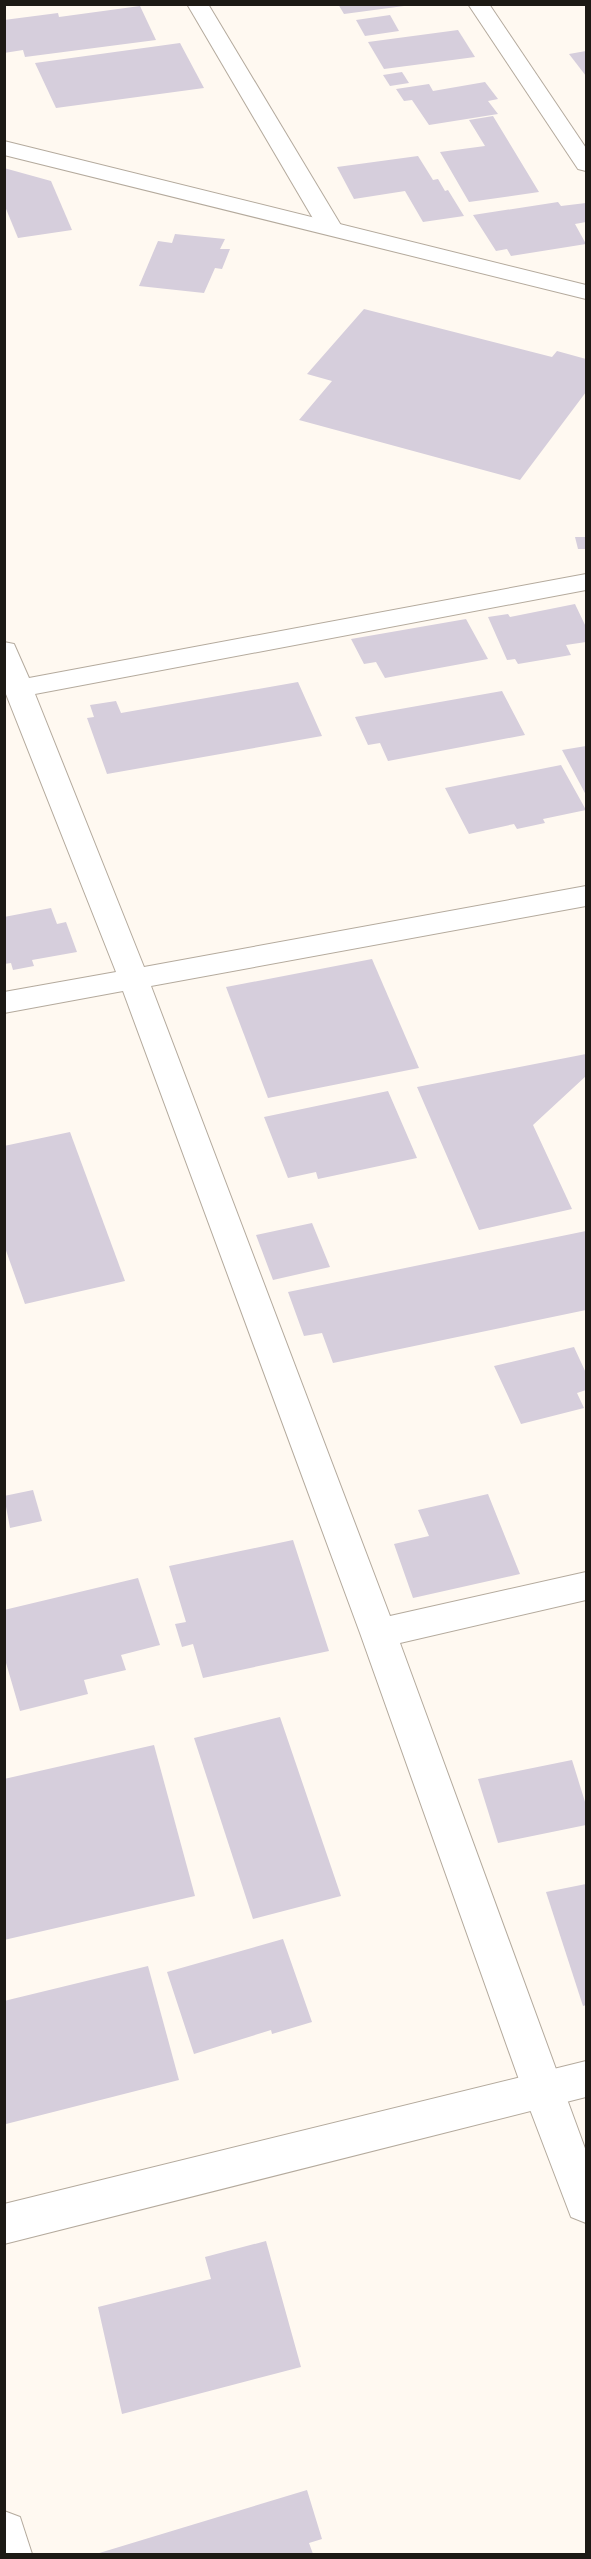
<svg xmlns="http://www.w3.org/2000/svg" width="591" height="2559" font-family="'Source Serif 4',serif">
  <rect width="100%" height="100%" fill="#fff9f1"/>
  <!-- building -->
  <g fill="#d6cedc">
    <polygon points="338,4 404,4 404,6 344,14"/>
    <polygon points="140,6 156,40 25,57 23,50 4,53 4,20 58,13 59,17"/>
    <polygon points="390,15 399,31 365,36 356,20"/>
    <polygon points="458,30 475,57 384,69 368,42"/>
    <polygon points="180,43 204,88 56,108 35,63"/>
    <polygon points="586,51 586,76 569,54"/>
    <polygon points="402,72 409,83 390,86 383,75"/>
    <polygon points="485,82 498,99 488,101 498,114 429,125 412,100 404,101 396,89 429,84 433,91"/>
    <polygon points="493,116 539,192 469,202 440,152 485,146 469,120"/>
    <polygon points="418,156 433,180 438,179 445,191 448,190 464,216 423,222 405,191 354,199 337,167"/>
    <polygon points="4,168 51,181 72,230 18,238 4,204"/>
    <polygon points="558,202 561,206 586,203 586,222 575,224 586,244 511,256 507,249 496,251 473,215"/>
    <polygon points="175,234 225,239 220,249 230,249 222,269 215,268 204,293 139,286 158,241 172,243"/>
    <polygon points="364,309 552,357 557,351 586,359 586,392 520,480 299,420 332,381 307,374"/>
    <polygon points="575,537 586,537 586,549 578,549"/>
    <polygon points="575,604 586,627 586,642 566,645 571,655 518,664 515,659 507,660 488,617 508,614 510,617"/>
    <polygon points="466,619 488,659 385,678 376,662 364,664 351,639"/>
    <polygon points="298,682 322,736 107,774 87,718 94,717 90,705 116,701 121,713"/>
    <polygon points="502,691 525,735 388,761 380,743 368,745 355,717"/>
    <polygon points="586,746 586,795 562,750"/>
    <polygon points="561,765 586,810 543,819 545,823 517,829 514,824 469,834 445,788"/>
    <polygon points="51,908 57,924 66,922 77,952 32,960 34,966 13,970 11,963 4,964 4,917"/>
    <polygon points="372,959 419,1068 268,1098 226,987"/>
    <polygon points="586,1054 586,1076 533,1125 572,1209 479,1230 417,1087"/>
    <polygon points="388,1091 417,1158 318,1179 316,1172 288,1178 264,1117"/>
    <polygon points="70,1132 125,1281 25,1304 4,1245 4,1146"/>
    <polygon points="312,1223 330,1267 273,1280 256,1235"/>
    <polygon points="586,1231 586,1310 333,1363 322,1333 304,1336 288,1292"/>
    <polygon points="574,1347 586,1373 586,1390 577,1393 584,1408 521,1424 494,1366"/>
    <polygon points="33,1490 42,1521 10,1528 4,1496"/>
    <polygon points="488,1494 520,1574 413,1598 394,1544 429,1536 418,1510"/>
    <polygon points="293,1540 329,1651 203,1678 193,1644 182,1647 175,1624 186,1622 169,1566"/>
    <polygon points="138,1578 160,1645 121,1655 126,1670 84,1680 88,1694 20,1711 4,1656 4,1610"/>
    <polygon points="280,1717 341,1896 253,1919 194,1738"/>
    <polygon points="154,1745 195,1896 4,1940 4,1779"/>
    <polygon points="572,1760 586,1805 586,1825 498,1843 478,1779"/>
    <polygon points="586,1884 586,2005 583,2006 546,1892"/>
    <polygon points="283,1939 312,2022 272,2034 271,2030 194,2054 167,1972"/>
    <polygon points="148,1966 179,2080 6,2124 4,2001"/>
    <polygon points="266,2241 301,2367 122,2414 98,2307 211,2279 205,2257"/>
    <polygon points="307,2490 322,2539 309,2543 313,2554 96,2554"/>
  </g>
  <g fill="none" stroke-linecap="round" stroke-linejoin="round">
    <defs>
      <g id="minor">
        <polygon points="187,4 208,4 342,227 338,232 330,234 322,232 318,227"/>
        <polygon points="468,4 489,4 586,148 586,171 578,169"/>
        <polygon points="586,574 586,590 35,694 144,967 586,886 586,906 151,986 390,1616 586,1572 586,1600 400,1643 586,2151 586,2223 571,2217 523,2091 360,1633 123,991 4,1013 4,992 116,972 4,689 4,642 14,644 29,678"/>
      </g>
      <g id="tertiary">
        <polygon points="4,141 586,285 586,299 4,155"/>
        <polygon points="586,2061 586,2097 4,2244 4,2204"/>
        <polygon points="4,2511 20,2517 32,2554 4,2554"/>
      </g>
    </defs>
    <!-- minor casing -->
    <use href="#minor" stroke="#b4aa9d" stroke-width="2"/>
    <!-- tertiary casing -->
    <use href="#tertiary" stroke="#b4aa9d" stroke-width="2"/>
    <!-- minor -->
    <use href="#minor" fill="#fff" fill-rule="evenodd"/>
    <!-- tertiary -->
    <use href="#tertiary" fill="#fff" fill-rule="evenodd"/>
  </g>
  <!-- border -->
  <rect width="591" height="2559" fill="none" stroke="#1d1a15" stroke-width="12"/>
</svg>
